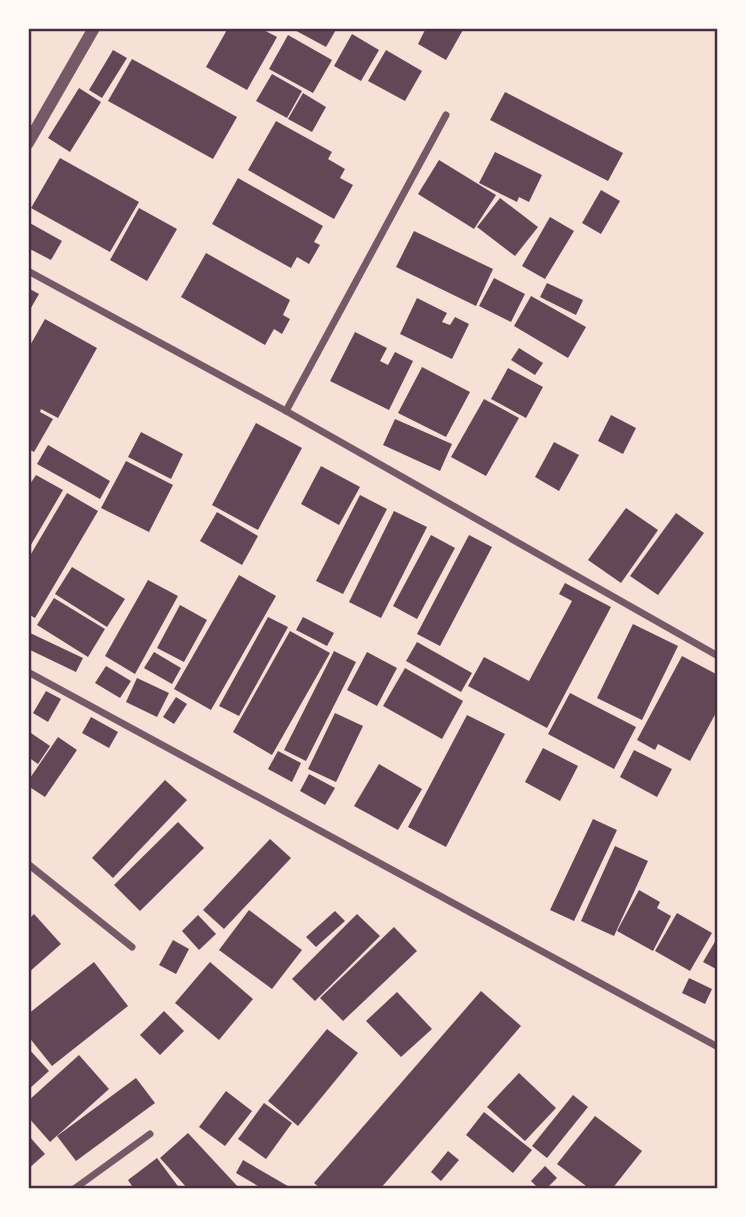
<svg xmlns="http://www.w3.org/2000/svg" width="746" height="1217" font-family="Jost,sans-serif">
  <rect width="100%" height="100%" fill="#f7e1d7"/>
  <!-- building -->
  <g fill="#644757">
    <polygon points="228,28 260,28 277,37 247,90 206,67"/>
    <polygon points="291,28 337,28 326,47"/>
    <polygon points="426,28 464,28 446,60 418,44"/>
    <polygon points="352,34 379,50 361,81 334,66"/>
    <polygon points="288,35 332,60 313,93 269,69"/>
    <polygon points="113,50 127,58 102,98 89,90"/>
    <polygon points="386,50 422,71 405,101 368,81"/>
    <polygon points="132,59 237,117 213,159 108,101"/>
    <polygon points="272,74 302,91 287,118 256,101"/>
    <polygon points="79,88 101,102 70,152 48,138"/>
    <polygon points="505,92 623,153 608,181 490,120"/>
    <polygon points="303,93 326,107 312,132 288,119"/>
    <polygon points="276,121 332,152 328,159 345,169 340,178 353,185 334,219 248,170"/>
    <polygon points="495,152 542,175 529,202 519,197 517,202 479,183"/>
    <polygon points="60,158 139,202 110,252 31,208"/>
    <polygon points="439,160 496,195 474,229 418,194"/>
    <polygon points="238,178 323,226 314,242 320,245 309,264 297,257 291,268 212,224"/>
    <polygon points="601,190 620,201 601,234 582,223"/>
    <polygon points="500,198 538,227 515,256 477,227"/>
    <polygon points="139,208 177,229 147,281 110,260"/>
    <polygon points="550,217 574,231 545,279 522,266"/>
    <polygon points="28,222 62,241 51,260 28,248"/>
    <polygon points="414,231 493,269 476,306 396,267"/>
    <polygon points="206,253 290,300 283,315 290,319 282,334 274,329 265,345 181,297"/>
    <polygon points="494,278 525,294 511,322 479,306"/>
    <polygon points="547,283 583,300 576,315 540,297"/>
    <polygon points="28,288 39,294 28,313"/>
    <polygon points="531,296 586,327 568,358 514,326"/>
    <polygon points="417,298 447,313 442,322 450,325 455,317 469,324 452,359 400,334"/>
    <polygon points="45,319 97,348 58,418 41,409 40,412 53,419 34,452 28,449 28,349"/>
    <polygon points="355,332 387,348 380,361 388,365 395,352 413,361 389,410 330,381"/>
    <polygon points="519,348 543,363 535,375 511,360"/>
    <polygon points="422,367 470,392 446,437 398,413"/>
    <polygon points="508,368 543,387 526,418 491,399"/>
    <polygon points="484,399 519,418 486,476 451,457"/>
    <polygon points="611,415 636,428 623,454 598,441"/>
    <polygon points="395,419 452,444 440,471 383,445"/>
    <polygon points="256,423 302,448 258,530 212,505"/>
    <polygon points="141,432 183,454 171,479 128,457"/>
    <polygon points="554,442 579,455 559,491 535,477"/>
    <polygon points="48,445 110,481 100,499 37,464"/>
    <polygon points="126,461 173,485 149,532 101,508"/>
    <polygon points="321,466 360,487 339,525 301,504"/>
    <polygon points="36,475 63,490 28,550 28,487"/>
    <polygon points="67,493 98,511 35,618 28,614 28,559"/>
    <polygon points="360,495 387,509 343,594 316,581"/>
    <polygon points="626,508 658,530 621,583 588,560"/>
    <polygon points="394,511 427,527 381,618 349,602"/>
    <polygon points="217,512 258,536 242,565 200,541"/>
    <polygon points="676,513 704,533 658,595 630,576"/>
    <polygon points="431,535 455,548 417,619 393,606"/>
    <polygon points="469,535 492,547 440,646 417,634"/>
    <polygon points="72,567 125,599 107,627 55,594"/>
    <polygon points="239,575 276,596 211,710 174,689"/>
    <polygon points="148,580 178,596 135,674 105,656"/>
    <polygon points="565,583 611,607 547,728 468,686 484,657 529,681 572,601 559,594"/>
    <polygon points="54,598 105,629 88,657 37,625"/>
    <polygon points="180,605 207,620 184,662 157,648"/>
    <polygon points="268,617 288,627 239,716 219,706"/>
    <polygon points="303,617 334,633 327,646 296,630"/>
    <polygon points="633,624 678,646 642,720 597,698"/>
    <polygon points="290,631 330,653 272,755 233,732"/>
    <polygon points="28,632 83,658 76,672 28,649"/>
    <polygon points="417,642 472,673 461,692 406,661"/>
    <polygon points="334,651 356,662 306,761 284,750"/>
    <polygon points="154,652 181,668 172,684 144,668"/>
    <polygon points="367,652 397,668 377,706 347,690"/>
    <polygon points="682,656 718,675 718,709 690,761 658,744 655,750 637,740"/>
    <polygon points="106,666 131,681 120,698 95,683"/>
    <polygon points="405,668 463,701 442,739 383,706"/>
    <polygon points="137,678 169,693 157,717 126,702"/>
    <polygon points="46,691 61,699 48,722 33,713"/>
    <polygon points="570,693 636,727 614,769 548,734"/>
    <polygon points="176,697 187,704 174,724 163,717"/>
    <polygon points="335,713 363,726 336,782 308,769"/>
    <polygon points="467,715 505,734 446,847 408,827"/>
    <polygon points="91,717 118,732 109,748 82,733"/>
    <polygon points="28,731 50,746 38,764 28,757"/>
    <polygon points="58,737 77,750 45,797 28,786 28,781"/>
    <polygon points="543,748 578,766 560,801 525,782"/>
    <polygon points="634,750 672,769 657,797 620,777"/>
    <polygon points="278,751 301,763 292,782 268,769"/>
    <polygon points="379,764 422,789 398,830 354,806"/>
    <polygon points="309,774 335,788 325,805 300,791"/>
    <polygon points="165,780 187,800 113,878 92,858"/>
    <polygon points="593,819 617,830 574,921 550,910"/>
    <polygon points="178,822 204,848 140,911 114,885"/>
    <polygon points="270,839 291,858 224,929 203,910"/>
    <polygon points="615,846 648,861 614,936 581,921"/>
    <polygon points="639,890 660,902 657,908 671,916 653,951 617,931"/>
    <polygon points="249,910 302,950 272,989 219,950"/>
    <polygon points="335,911 345,921 316,947 306,937"/>
    <polygon points="677,913 712,933 690,971 655,951"/>
    <polygon points="34,914 61,944 28,973 28,920"/>
    <polygon points="357,914 380,936 315,1001 292,979"/>
    <polygon points="198,915 216,934 199,950 182,931"/>
    <polygon points="394,927 417,951 343,1021 320,998"/>
    <polygon points="173,940 189,949 176,974 159,965"/>
    <polygon points="716,940 718,941 718,970 703,962"/>
    <polygon points="94,962 128,1006 52,1066 28,1036 28,1014"/>
    <polygon points="210,962 253,999 219,1040 175,1003"/>
    <polygon points="689,978 712,989 705,1004 682,993"/>
    <polygon points="481,991 521,1026 380,1189 321,1189 314,1183"/>
    <polygon points="397,992 432,1029 401,1057 366,1021"/>
    <polygon points="164,1011 184,1031 160,1055 140,1035"/>
    <polygon points="327,1029 358,1053 298,1126 268,1101"/>
    <polygon points="28,1048 49,1071 28,1090"/>
    <polygon points="79,1055 109,1089 50,1142 28,1117 28,1101"/>
    <polygon points="519,1073 556,1108 525,1141 487,1107"/>
    <polygon points="136,1078 155,1103 76,1161 57,1136"/>
    <polygon points="226,1091 252,1111 225,1146 199,1127"/>
    <polygon points="573,1095 588,1107 547,1158 532,1146"/>
    <polygon points="264,1103 292,1123 266,1159 238,1139"/>
    <polygon points="484,1112 532,1150 513,1173 466,1135"/>
    <polygon points="595,1116 642,1151 612,1189 590,1189 557,1164"/>
    <polygon points="188,1133 240,1189 188,1189 160,1158"/>
    <polygon points="28,1135 45,1154 28,1169"/>
    <polygon points="448,1151 459,1160 441,1181 431,1172"/>
    <polygon points="157,1158 180,1189 134,1189 128,1180"/>
    <polygon points="243,1160 293,1189 263,1189 236,1173"/>
    <polygon points="545,1166 557,1178 546,1189 539,1189 531,1181"/>
  </g>
  <g fill="none" stroke-linecap="round" stroke-linejoin="round">
    <!-- minor -->
    <g stroke="#755966" stroke-width="7">
      <polyline points="28,271 286,411 718,656"/>
      <polyline points="286,411 446,115"/>
      <polyline points="28,672 718,1047"/>
      <polyline points="28,864 132,947"/>
      <polyline points="74,1189 150,1134"/>
    </g>
    <!-- tertiary -->
    <polyline stroke="#755966" stroke-width="12" points="28,143 94,28"/>
  </g>
  <!-- border -->
  <rect width="746" height="1217" fill="none" stroke="#fffaf5" stroke-width="60"/>
  <rect x="30" y="30" width="686" height="1157" fill="none" stroke="#4a2c40" stroke-width="2.5"/>
</svg>
